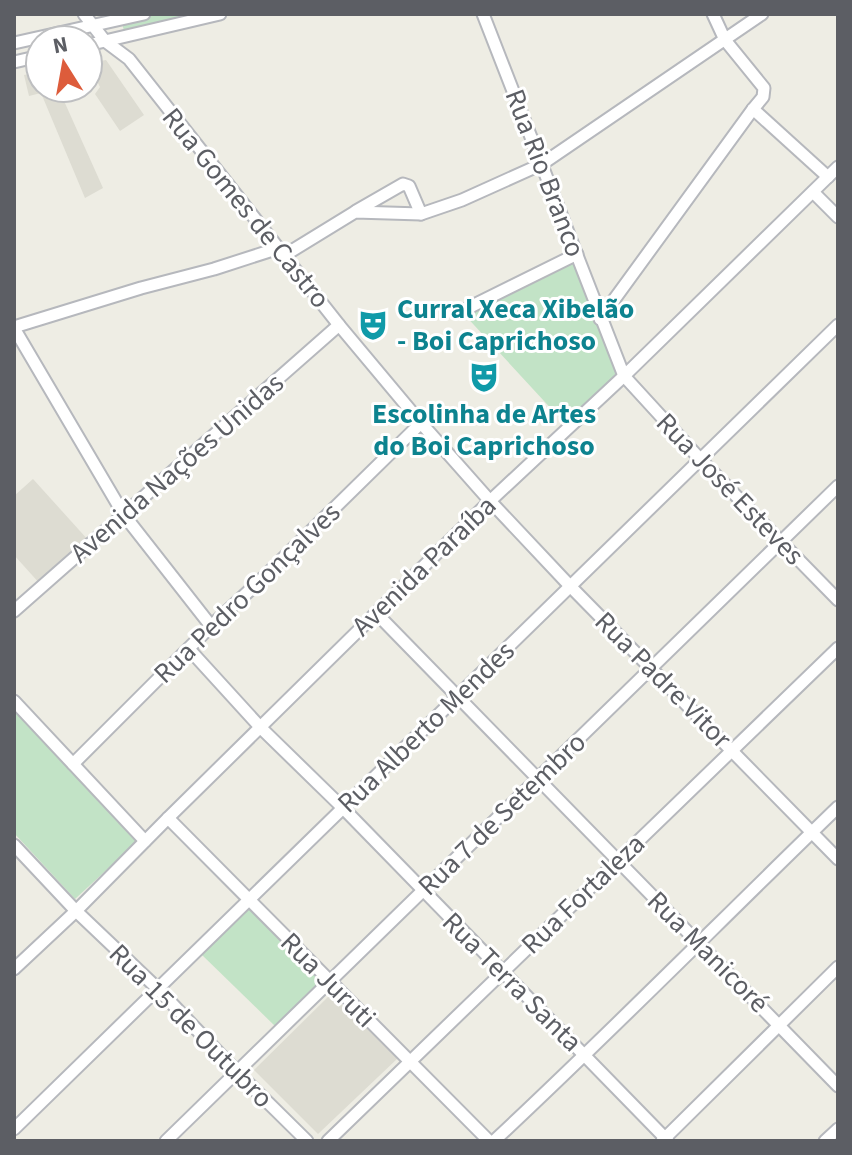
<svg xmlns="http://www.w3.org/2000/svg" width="852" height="1155" font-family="'Source Sans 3',sans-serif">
  <rect width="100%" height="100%" fill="#eeede4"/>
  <!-- education -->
  <g fill="#dddcd2">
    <polygon points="106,60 144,115 120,131 95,94 100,87 97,81 88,83 88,63"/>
    <polygon points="40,72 40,88 71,88 60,92 103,188 85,198 41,93 29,96 24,75"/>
    <polygon points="33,479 89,541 41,585 14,555 14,496"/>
    <polygon points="331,994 398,1058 318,1134 254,1070"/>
  </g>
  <!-- green -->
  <g fill="#c2e3c6">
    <polygon points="159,14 198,14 124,31 122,23"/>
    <polygon points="573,255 623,375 568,427 462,312 540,274"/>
    <polygon points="14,708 138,841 75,899 14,833"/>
    <polygon points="250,907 325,982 277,1028 201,954"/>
  </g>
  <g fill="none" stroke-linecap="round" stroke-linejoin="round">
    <defs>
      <g id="minor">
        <polyline points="84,14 105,41 129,59 339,325 421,423 490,501 570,586 838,859"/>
        <polyline points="483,14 624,376 700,459 838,600"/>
        <polyline points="14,43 144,14"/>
        <polyline points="88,45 220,14"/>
        <polyline points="14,62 40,56"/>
        <polyline points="753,109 828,177"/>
        <polyline points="813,192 838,217"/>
        <polyline points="356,211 403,184 409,186 421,214"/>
        <polyline points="285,255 355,212 421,214 462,200 542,164 762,14"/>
        <polyline points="468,308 577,254"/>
        <polyline points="600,319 753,109 763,97 764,88 725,40 713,14"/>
        <polyline points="14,327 141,288 214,269 279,248"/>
        <polyline points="14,328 124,515 211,626"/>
        <polyline points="14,611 339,325"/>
        <polyline points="376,613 838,1086"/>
        <polyline points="189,649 261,728 343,808 668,1141"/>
        <polyline points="14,701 145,841"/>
        <polyline points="73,764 211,626 263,578 421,423"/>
        <polyline points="168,818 489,1141"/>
        <polyline points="14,845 76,911 158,989 238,1073 307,1141"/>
        <polyline points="14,969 76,911 168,818 490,501 624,376 838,167"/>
        <polyline points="14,1129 838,325"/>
        <polyline points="166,1141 838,486"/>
        <polyline points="328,1141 838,648"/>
        <path d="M 494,1141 C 611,1032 723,918 838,807"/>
        <polyline points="662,1141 838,967"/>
        <polyline points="825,1141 838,1129"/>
      </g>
    </defs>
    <!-- minor casing -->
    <use href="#minor" stroke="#b6b8bd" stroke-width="15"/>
    <!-- minor -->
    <use href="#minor" stroke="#fff" stroke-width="11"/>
  </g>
  <!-- icons -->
  <defs>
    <symbol id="theatre-bare" viewBox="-9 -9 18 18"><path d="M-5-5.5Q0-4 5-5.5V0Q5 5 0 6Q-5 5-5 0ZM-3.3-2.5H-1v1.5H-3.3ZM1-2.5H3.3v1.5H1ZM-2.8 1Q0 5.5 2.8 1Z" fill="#0f9aa8" stroke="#fff" stroke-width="2.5" paint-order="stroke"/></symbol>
  </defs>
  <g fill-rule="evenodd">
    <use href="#theatre-bare" x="351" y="303" width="44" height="44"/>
    <use href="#theatre-bare" x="462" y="355" width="44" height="44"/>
  </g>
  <g text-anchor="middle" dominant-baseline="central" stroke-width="6" stroke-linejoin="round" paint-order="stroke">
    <!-- street labels -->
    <g font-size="28" fill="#5c5e64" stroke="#fff">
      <text transform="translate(545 173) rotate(69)">Rua Rio Branco</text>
      <text transform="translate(246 208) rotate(51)">Rua Gomes de Castro</text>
      <text transform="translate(177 468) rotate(-41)">Avenida Nações Unidas</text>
      <text transform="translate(730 489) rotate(46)">Rua José Esteves</text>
      <text transform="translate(424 566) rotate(-44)">Avenida Paraíba</text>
      <text transform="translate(247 593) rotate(-44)">Rua Pedro Gonçalves</text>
      <text transform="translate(663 680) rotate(45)">Rua Padre Vitor</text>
      <text transform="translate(426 727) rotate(-44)">Rua Alberto Mendes</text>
      <text transform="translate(502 814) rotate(-44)">Rua 7 de Setembro</text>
      <text transform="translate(583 894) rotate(-44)">Rua Fortaleza</text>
      <text transform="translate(708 952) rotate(45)">Rua Manicoré</text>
      <text transform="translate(328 980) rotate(45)">Rua Juruti</text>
      <text transform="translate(512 982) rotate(45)">Rua Terra Santa</text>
      <text transform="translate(191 1026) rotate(45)">Rua 15 de Outubro</text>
    </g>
    <!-- culture labels -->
    <g font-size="28" font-weight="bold" fill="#0d838f" stroke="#fff" text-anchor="start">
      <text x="397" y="309">Curral Xeca Xibelão<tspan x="397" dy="32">- Boi Caprichoso</tspan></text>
      <text x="484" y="414" text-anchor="middle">Escolinha de Artes<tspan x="484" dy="32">do Boi Caprichoso</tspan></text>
    </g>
  </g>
  <!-- border -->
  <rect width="852" height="1155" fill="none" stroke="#5c5e64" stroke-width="32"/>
  <!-- north arrow -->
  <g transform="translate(64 64) rotate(349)"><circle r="38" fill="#ffffff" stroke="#bebfc1" stroke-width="2"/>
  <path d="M0-6L14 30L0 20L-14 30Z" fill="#dd5c3b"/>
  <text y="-12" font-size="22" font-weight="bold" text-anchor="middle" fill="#5c5e64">N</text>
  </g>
</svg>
